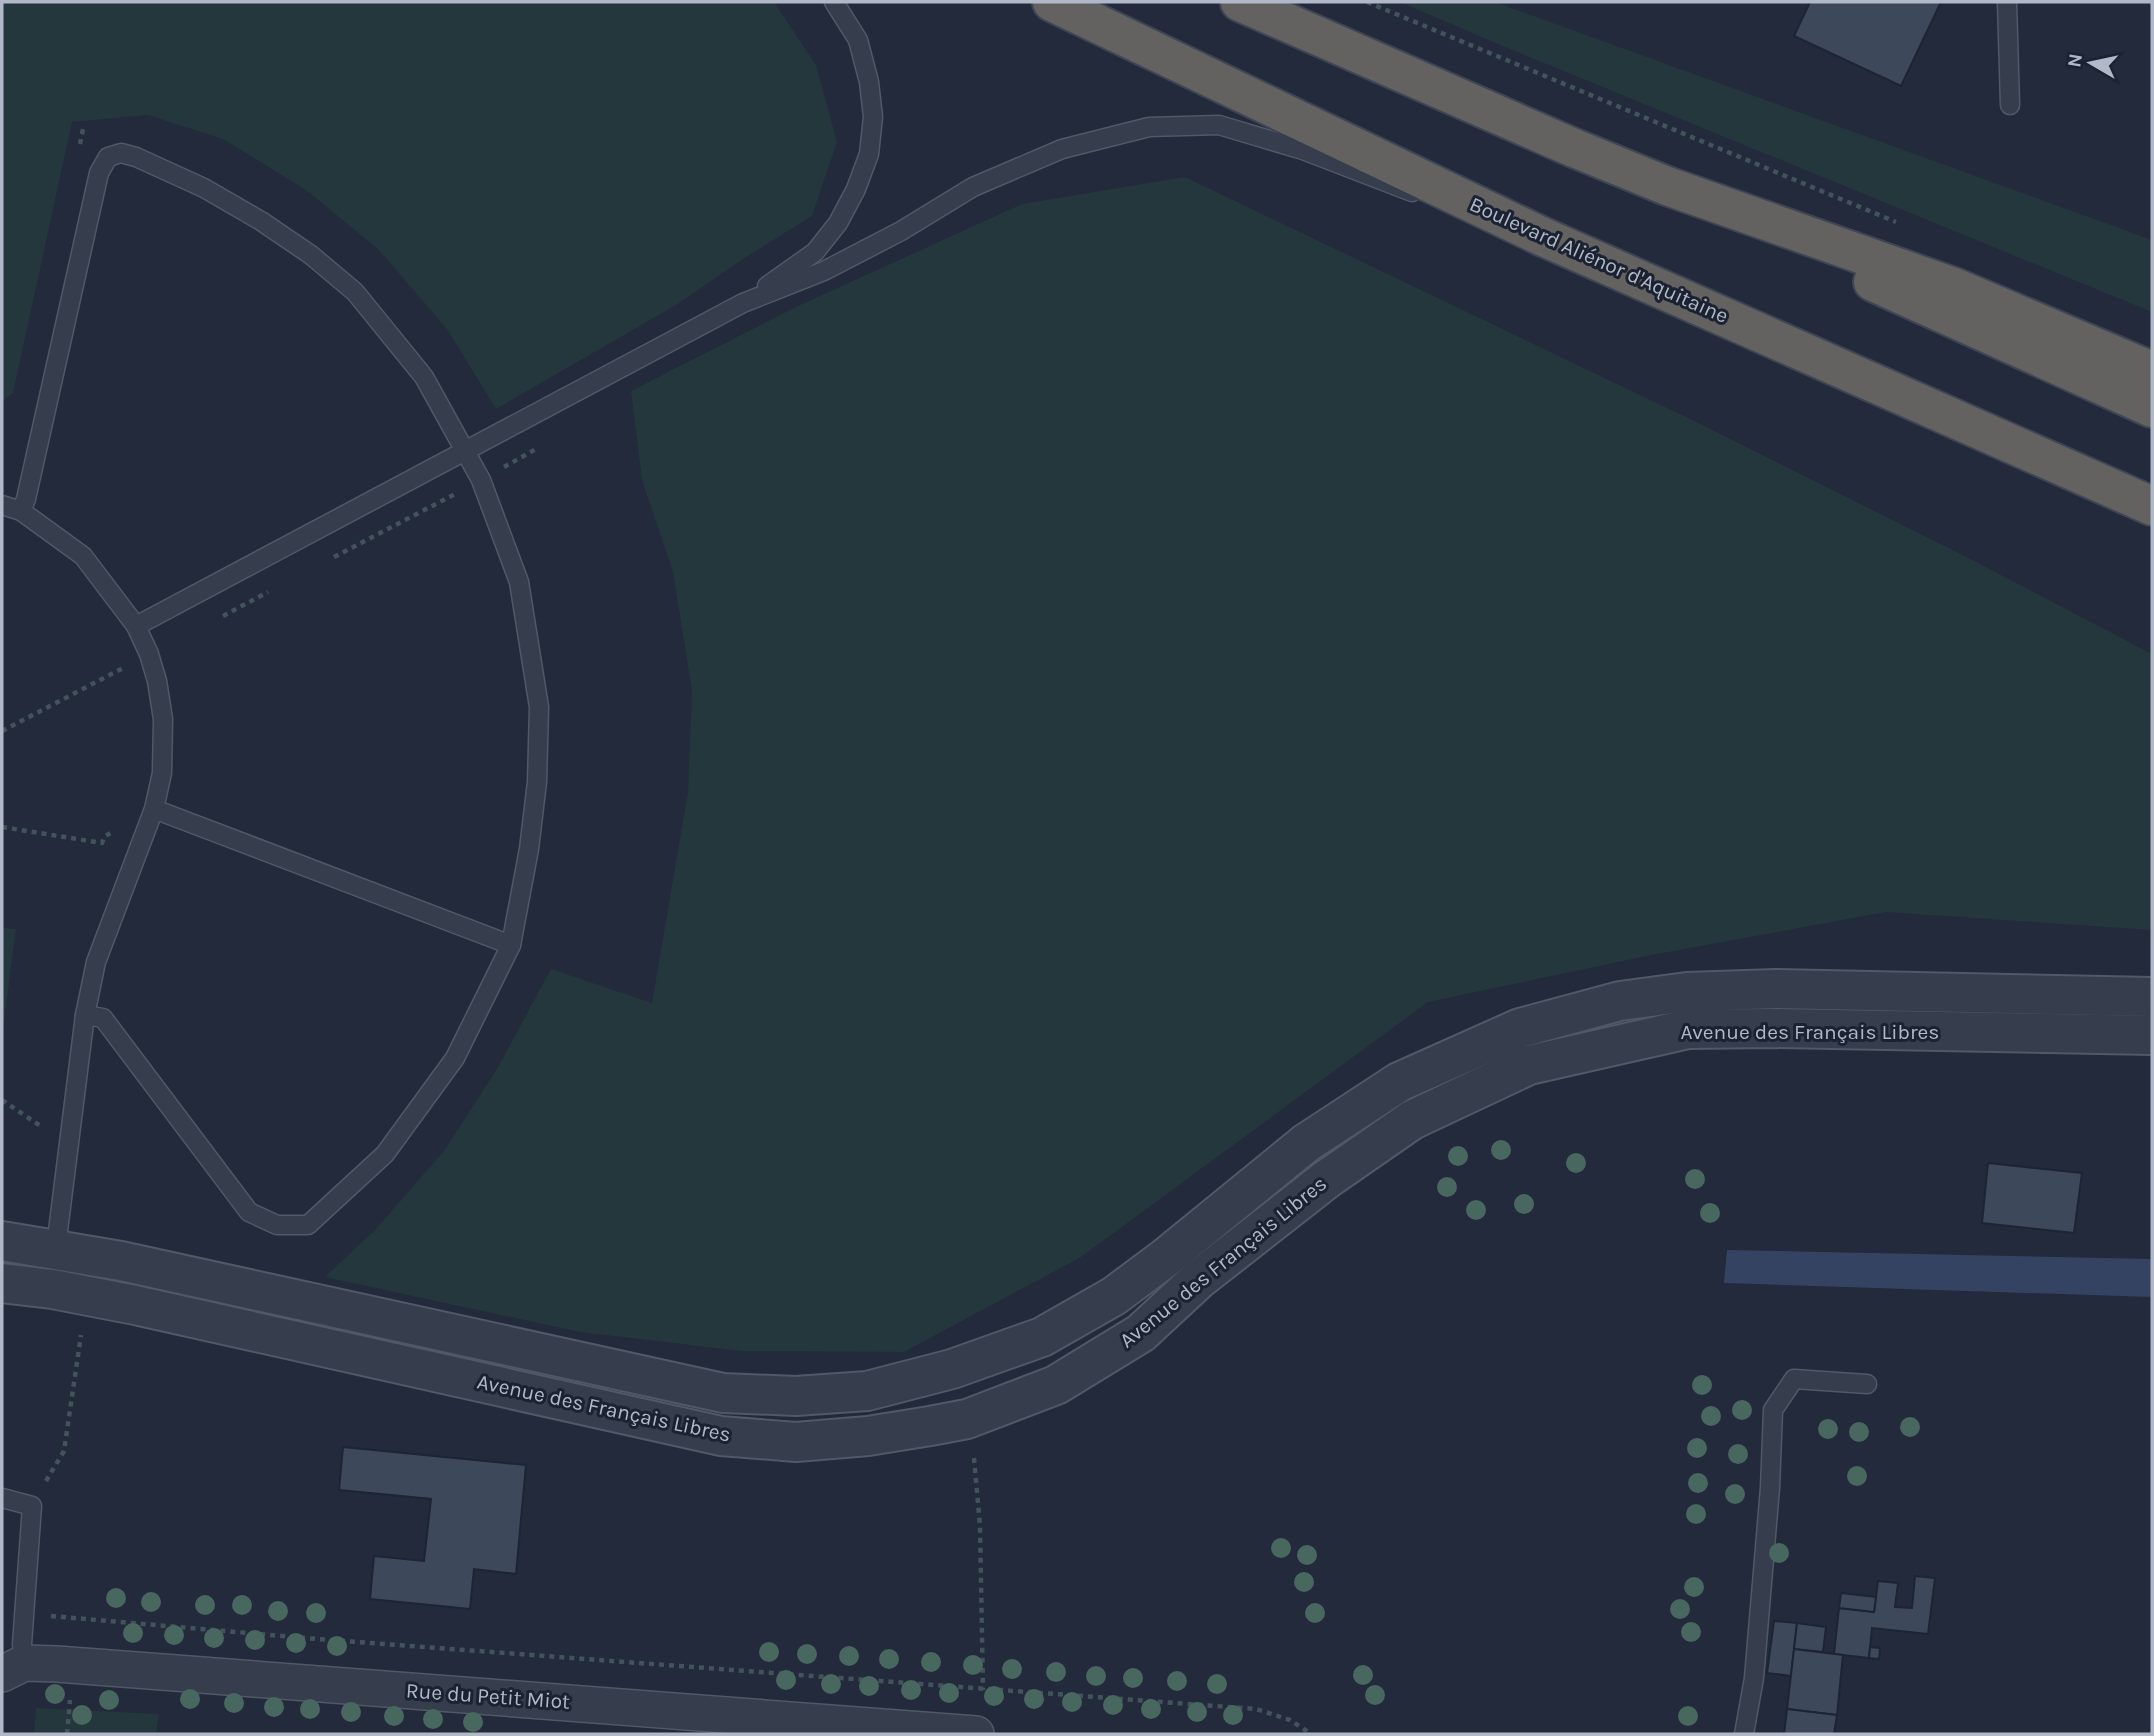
<svg xmlns="http://www.w3.org/2000/svg" width="2154" height="1736" font-family="Karla,sans-serif">
  <rect width="100%" height="100%" fill="#222a3c"/>
  <!-- green -->
  <g fill="#24373d">
    <polygon points="2,2 774,2 816,65 837,142 812,216 743,259 676,305 496,409 447,329 378,249 306,190 223,139 148,115 72,122 13,393 2,402"/>
    <polygon points="1400,2 1495,2 2152,240 2152,312 1505,47"/>
    <polygon points="1185,177 1686,417 1955,551 2152,654 2152,930 1886,912 1652,955 1428,1002 1081,1257 904,1352 742,1351 580,1332 325,1277 375,1230 444,1151 497,1069 551,969 652,1003 688,792 692,691 673,572 642,480 631,391 798,306 1022,204"/>
    <polygon points="2,928 16,929 2,1036"/>
    <polygon points="36,1708 159,1714 156,1734 34,1734"/>
  </g>
  <!-- water -->
  <polygon fill="#354363" points="1727,1250 2152,1259 2152,1297 1724,1283"/>
  <!-- building -->
  <g fill="#3e485b" stroke="#1d2433" stroke-width="2">
    <polygon points="1810,2 1941,2 1901,86 1794,36"/>
    <polygon points="1988,1163 2082,1173 2074,1233 1982,1223"/>
    <polygon points="343,1447 526,1465 516,1574 474,1569 470,1609 370,1599 374,1556 424,1561 431,1499 339,1490"/>
    <polygon points="1915,1576 1935,1578 1928,1634 1872,1628 1869,1658 1834,1654 1839,1608 1874,1612 1878,1581 1898,1583 1895,1607 1912,1608"/>
    <polygon points="1841,1593 1876,1597 1874,1612 1839,1608"/>
    <polygon points="1774,1621 1797,1623 1791,1676 1767,1673"/>
    <polygon points="1797,1623 1826,1627 1823,1652 1794,1649"/>
    <polygon points="1870,1647 1880,1648 1879,1659 1869,1658"/>
    <polygon points="1794,1649 1843,1655 1837,1715 1787,1709"/>
    <polygon points="1787,1709 1837,1715 1834,1734 1784,1734"/>
  </g>
  <g fill="none" stroke-linecap="round" stroke-linejoin="round">
    <defs>
      <g id="service">
        <polyline points="2007,2 2010,105"/>
        <polyline points="767,286 815,252 838,223 856,189 869,154 873,117 869,82 858,40 834,2"/>
        <polyline points="2,505 21,511 83,556 136,626 743,303 824,271 901,231 973,187 1062,149 1149,127 1219,125 1303,150 1412,192"/>
        <polyline points="21,511 26,499 99,173 108,157 121,153 136,157 204,188 261,221 311,255 355,292 424,377 481,480 519,582 539,707 537,782 529,849 511,945 455,1058 385,1154 308,1225 277,1225 249,1212 103,1018 85,1015"/>
        <polyline points="154,809 511,945"/>
        <polyline points="55,1255 85,1015 96,962 154,809 162,773 163,719 157,681 149,654 136,626"/>
        <polyline points="2,1498 32,1506 22,1644 24,1663"/>
        <polyline points="1744,1734 1754,1678 1770,1488 1773,1410 1794,1379 1867,1384"/>
      </g>
      <polyline id="minor" points="2,1674 24,1663 57,1664 976,1734"/>
      <g id="tertiary">
        <polyline points="2,1241 121,1261 723,1393 796,1396 867,1391 952,1369 1042,1337 1114,1296 1165,1258 1306,1143 1399,1082 1520,1028 1620,1001 1687,992 1775,989 2152,997"/>
        <polyline points="2,1283 52,1289 135,1305 721,1436 796,1442 868,1436 930,1426 967,1419 1056,1385 1141,1333 1198,1280 1327,1179 1412,1120 1529,1065 1688,1029 1772,1028 2152,1035"/>
      </g>
      <g id="trunk">
        <polyline points="1052,2 1541,236 2152,506"/>
        <polyline points="1240,2 1574,148 1667,186 1954,287 2152,371"/>
        <polyline points="1873,282 2152,408"/>
      </g>
    </defs>
    <!-- service casing -->
    <use href="#service" stroke="#515867" stroke-width="21"/>
    <!-- minor casing -->
    <use href="#minor" stroke="#515867" stroke-width="38"/>
    <!-- tertiary casing -->
    <use href="#tertiary" stroke="#515867" stroke-width="42"/>
    <!-- trunk casing -->
    <use href="#trunk" stroke="#3e4554" stroke-width="42"/>
    <!-- path -->
    <g stroke="#42545a" stroke-width="4.5" stroke-dasharray="5 5" stroke-linecap="butt">
      <polyline points="1367,2 1896,222"/>
      <polyline points="80,144 83,129"/>
      <polyline points="504,467 536,449"/>
      <polyline points="334,557 457,493"/>
      <polyline points="223,616 268,592"/>
      <polyline points="2,731 125,667"/>
      <polyline points="2,827 102,843 105,836 115,831"/>
      <polyline points="2,1100 42,1127"/>
      <polyline points="974,1458 980,1526 983,1690"/>
      <polyline points="46,1481 64,1451 81,1335"/>
      <polyline points="51,1616 317,1639 1256,1709 1290,1720 1311,1734"/>
      <polyline points="67,1734 70,1700"/>
    </g>
    <!-- service -->
    <use href="#service" stroke="#363d4c" stroke-width="18"/>
    <!-- minor -->
    <use href="#minor" stroke="#363d4c" stroke-width="35"/>
    <!-- tertiary -->
    <use href="#tertiary" stroke="#363d4c" stroke-width="38"/>
    <!-- trunk -->
    <use href="#trunk" stroke="#636260" stroke-width="38"/>
  </g>
  <!-- trees -->
  <g fill="#48675e">
    <circle cx="1501" cy="1150" r="10"/>
    <circle cx="1458" cy="1156" r="10"/>
    <circle cx="1576" cy="1163" r="10"/>
    <circle cx="1695" cy="1179" r="10"/>
    <circle cx="1447" cy="1187" r="10"/>
    <circle cx="1524" cy="1204" r="10"/>
    <circle cx="1476" cy="1210" r="10"/>
    <circle cx="1710" cy="1213" r="10"/>
    <circle cx="1702" cy="1385" r="10"/>
    <circle cx="1742" cy="1410" r="10"/>
    <circle cx="1711" cy="1416" r="10"/>
    <circle cx="1910" cy="1427" r="10"/>
    <circle cx="1828" cy="1429" r="10"/>
    <circle cx="1859" cy="1432" r="10"/>
    <circle cx="1697" cy="1448" r="10"/>
    <circle cx="1738" cy="1454" r="10"/>
    <circle cx="1857" cy="1476" r="10"/>
    <circle cx="1698" cy="1483" r="10"/>
    <circle cx="1735" cy="1494" r="10"/>
    <circle cx="1696" cy="1514" r="10"/>
    <circle cx="1281" cy="1548" r="10"/>
    <circle cx="1779" cy="1553" r="10"/>
    <circle cx="1307" cy="1555" r="10"/>
    <circle cx="1304" cy="1582" r="10"/>
    <circle cx="1694" cy="1587" r="10"/>
    <circle cx="116" cy="1598" r="10"/>
    <circle cx="151" cy="1602" r="10"/>
    <circle cx="205" cy="1605" r="10"/>
    <circle cx="242" cy="1605" r="10"/>
    <circle cx="1680" cy="1609" r="10"/>
    <circle cx="278" cy="1611" r="10"/>
    <circle cx="316" cy="1613" r="10"/>
    <circle cx="1315" cy="1613" r="10"/>
    <circle cx="1691" cy="1632" r="10"/>
    <circle cx="133" cy="1633" r="10"/>
    <circle cx="174" cy="1635" r="10"/>
    <circle cx="214" cy="1638" r="10"/>
    <circle cx="255" cy="1640" r="10"/>
    <circle cx="296" cy="1643" r="10"/>
    <circle cx="337" cy="1646" r="10"/>
    <circle cx="769" cy="1652" r="10"/>
    <circle cx="807" cy="1654" r="10"/>
    <circle cx="849" cy="1656" r="10"/>
    <circle cx="889" cy="1659" r="10"/>
    <circle cx="931" cy="1662" r="10"/>
    <circle cx="973" cy="1665" r="10"/>
    <circle cx="1012" cy="1669" r="10"/>
    <circle cx="1056" cy="1672" r="10"/>
    <circle cx="1363" cy="1675" r="10"/>
    <circle cx="1096" cy="1676" r="10"/>
    <circle cx="1133" cy="1678" r="10"/>
    <circle cx="786" cy="1680" r="10"/>
    <circle cx="1177" cy="1681" r="10"/>
    <circle cx="831" cy="1684" r="10"/>
    <circle cx="1217" cy="1684" r="10"/>
    <circle cx="869" cy="1686" r="10"/>
    <circle cx="911" cy="1690" r="10"/>
    <circle cx="949" cy="1693" r="10"/>
    <circle cx="55" cy="1694" r="10"/>
    <circle cx="1375" cy="1695" r="10"/>
    <circle cx="994" cy="1696" r="10"/>
    <circle cx="190" cy="1699" r="10"/>
    <circle cx="1034" cy="1699" r="10"/>
    <circle cx="109" cy="1700" r="10"/>
    <circle cx="1072" cy="1702" r="10"/>
    <circle cx="234" cy="1703" r="10"/>
    <circle cx="1113" cy="1705" r="10"/>
    <circle cx="274" cy="1707" r="10"/>
    <circle cx="310" cy="1709" r="10"/>
    <circle cx="1151" cy="1709" r="10"/>
    <circle cx="351" cy="1712" r="10"/>
    <circle cx="1197" cy="1712" r="10"/>
    <circle cx="82" cy="1715" r="10"/>
    <circle cx="1233" cy="1715" r="10"/>
    <circle cx="394" cy="1716" r="10"/>
    <circle cx="1688" cy="1716" r="10"/>
    <circle cx="433" cy="1719" r="10"/>
    <circle cx="473" cy="1722" r="10"/>
  </g>
  <g text-anchor="middle" dominant-baseline="central" stroke-width="6" stroke-linejoin="round" paint-order="stroke">
    <!-- street labels -->
    <g font-size="21" fill="#b1b8c8" stroke="#1b2231">
      <text transform="translate(1599 260) rotate(24)">Boulevard Aliénor d'Aquitaine</text>
      <text x="1810" y="1032">Avenue des Français Libres</text>
      <text transform="translate(1223 1262) rotate(-39)">Avenue des Français Libres</text>
      <text transform="translate(604 1408) rotate(12)">Avenue des Français Libres</text>
      <text transform="translate(488 1696) rotate(4)">Rue du Petit Miot</text>
    </g>
  </g>
  <!-- border -->
  <rect width="2154" height="1736" fill="none" stroke="#b1b8c8" stroke-width="7"/>
  <!-- north arrow -->
  <g transform="translate(2091 63) rotate(279)" stroke="#1b2231" stroke-width="5" paint-order="stroke">
  <path d="M0-5L12 26L0 18L-12 26Z" fill="#b1b8c8"/>
  <text y="-10" font-size="19" font-weight="bold" text-anchor="middle" fill="#b1b8c8">N</text>
  </g>
</svg>
